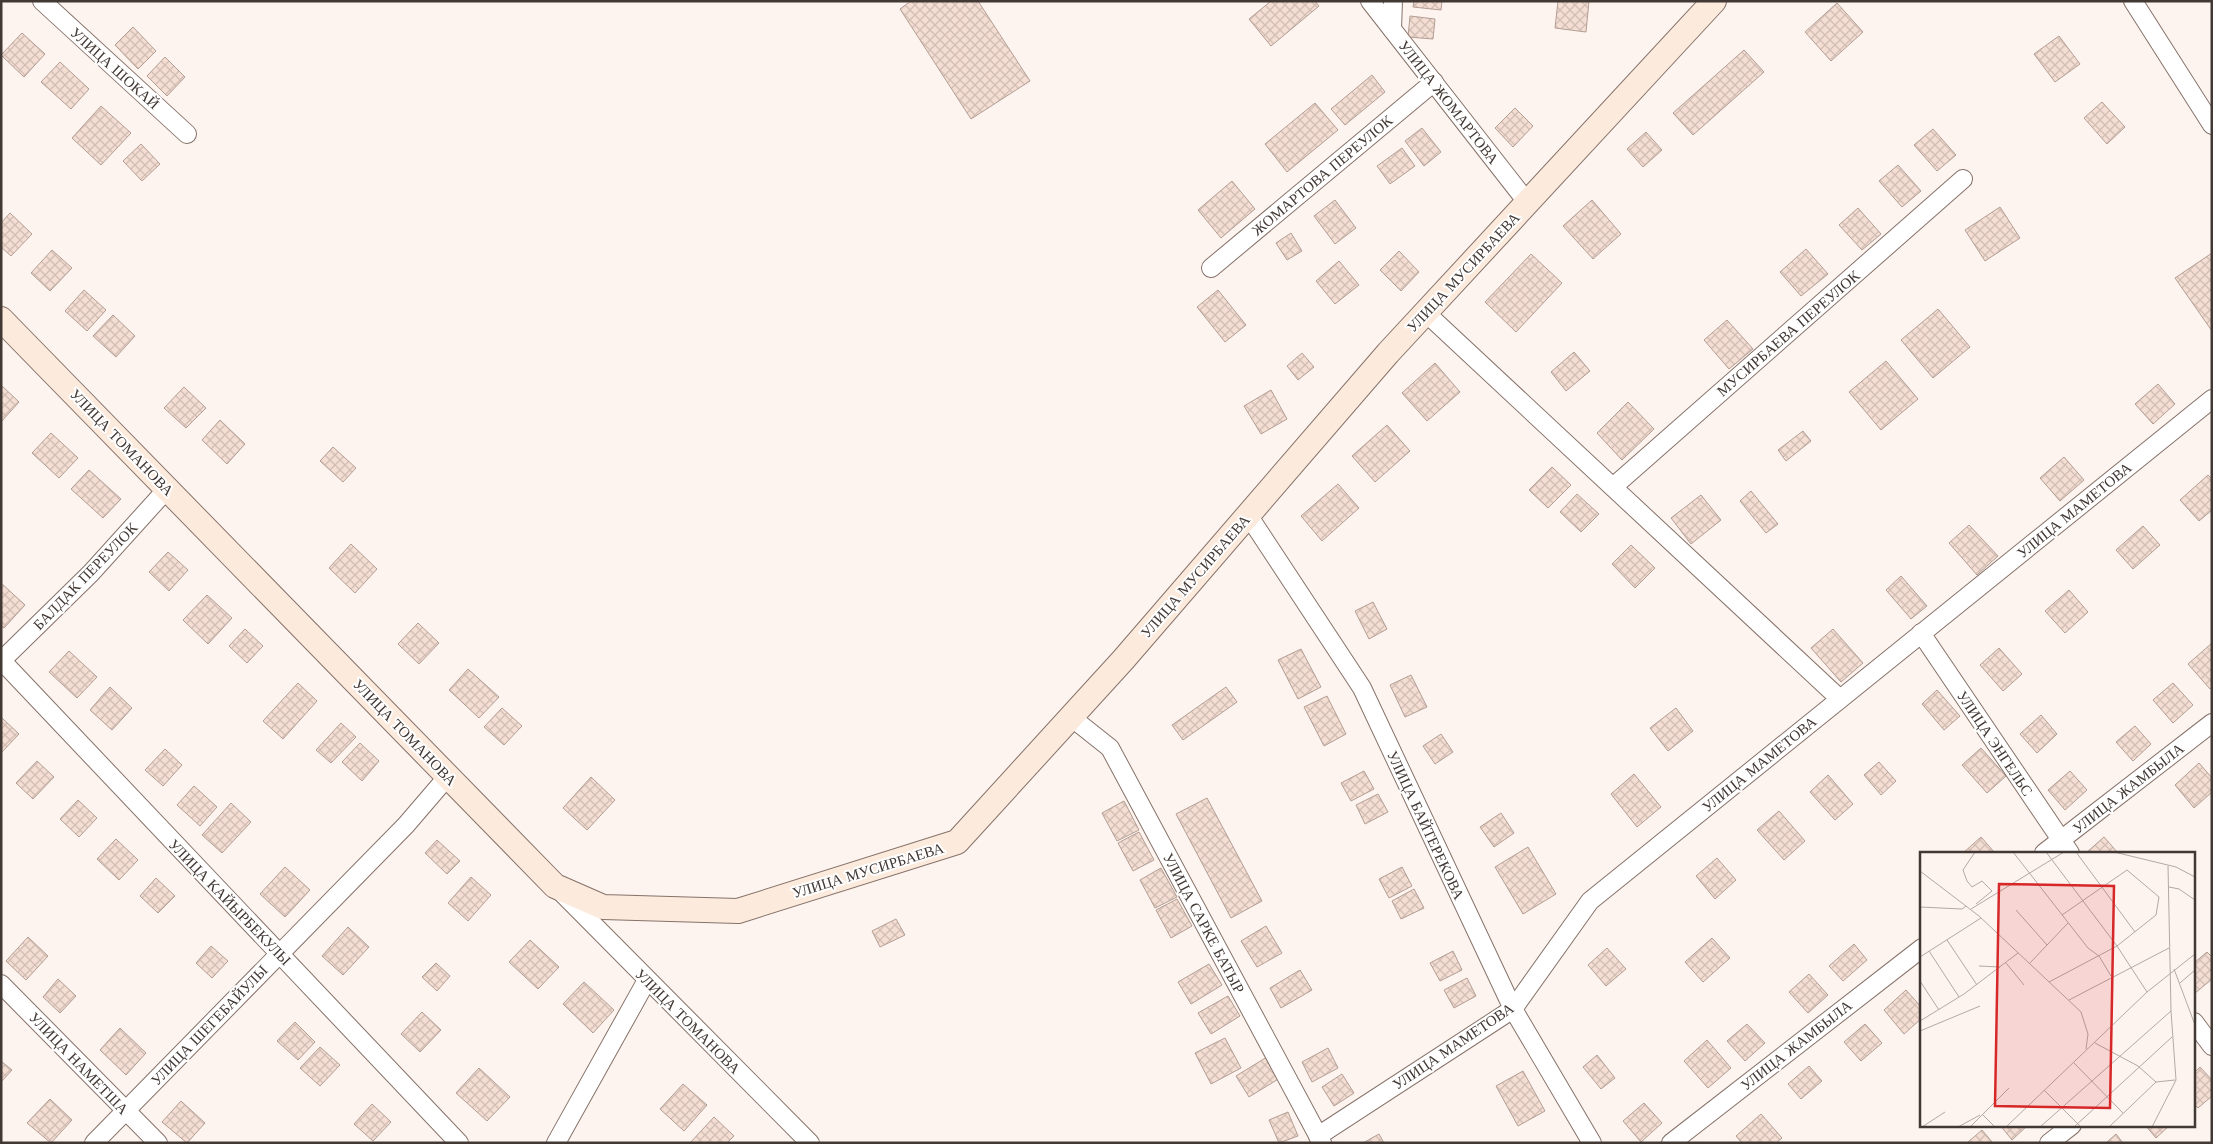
<svg xmlns="http://www.w3.org/2000/svg" width="2213" height="1144" font-family="'Libre Baskerville',serif">
  <defs>
    <pattern id="building-cross-hatch" width="8" height="8" patternUnits="userSpaceOnUse" patternTransform="scale(1.25)"><rect width="8" height="8" fill="#f4ddd2"/><path d="M0 0l8 8M0 8l8-8" fill="none" stroke="#d2beb5"/></pattern>
  </defs>
  <rect width="100%" height="100%" fill="#fdf4f0"/>
  <!-- building -->
  <g fill="url(#building-cross-hatch)" stroke="#b39e94">
    <polygon points="911,1 978,1 1030,81 971,119 900,9"/>
    <polygon points="1271,1 1315,1 1319,6 1271,46 1249,19"/>
    <polygon points="1414,1 1442,1 1441,10 1413,7"/>
    <polygon points="1558,1 1589,1 1586,32 1555,28"/>
    <polygon points="1837,3 1863,32 1831,61 1805,32"/>
    <polygon points="1410,16 1435,19 1433,39 1408,37"/>
    <polygon points="133,27 156,51 138,69 115,45"/>
    <polygon points="22,33 45,54 24,77 1,55"/>
    <polygon points="2059,36 2080,64 2055,82 2034,54"/>
    <polygon points="1744,50 1764,72 1693,135 1673,113"/>
    <polygon points="165,57 185,77 167,96 147,76"/>
    <polygon points="60,62 89,89 71,109 41,82"/>
    <polygon points="1372,75 1385,92 1345,125 1331,109"/>
    <polygon points="2102,102 2125,127 2107,144 2084,118"/>
    <polygon points="1315,103 1338,130 1287,172 1265,144"/>
    <polygon points="101,106 131,133 101,165 72,138"/>
    <polygon points="1515,108 1533,126 1513,147 1495,128"/>
    <polygon points="1422,128 1441,152 1424,166 1405,141"/>
    <polygon points="1933,129 1956,155 1937,171 1914,145"/>
    <polygon points="1646,132 1662,150 1643,167 1627,149"/>
    <polygon points="141,144 160,164 142,181 123,161"/>
    <polygon points="1402,148 1415,166 1390,184 1377,166"/>
    <polygon points="1898,165 1921,191 1902,207 1879,181"/>
    <polygon points="1232,181 1255,209 1221,238 1198,210"/>
    <polygon points="1335,200 1356,228 1335,244 1314,216"/>
    <polygon points="1592,200 1621,234 1593,259 1563,226"/>
    <polygon points="2000,207 2020,238 1985,261 1965,230"/>
    <polygon points="1858,208 1881,234 1862,250 1839,225"/>
    <polygon points="10,213 32,234 11,256 1,247 1,223"/>
    <polygon points="1291,233 1302,251 1287,260 1276,243"/>
    <polygon points="1806,249 1828,274 1801,296 1780,272"/>
    <polygon points="52,250 72,268 50,291 31,273"/>
    <polygon points="1399,251 1419,272 1401,291 1380,270"/>
    <polygon points="2212,253 2212,331 2175,278"/>
    <polygon points="1531,254 1562,283 1516,332 1485,302"/>
    <polygon points="1339,261 1359,285 1335,304 1316,281"/>
    <polygon points="84,290 106,310 87,331 65,311"/>
    <polygon points="1218,290 1246,325 1225,342 1197,307"/>
    <polygon points="1938,309 1970,347 1933,378 1901,340"/>
    <polygon points="113,315 135,336 116,357 93,336"/>
    <polygon points="1727,320 1753,349 1729,369 1704,340"/>
    <polygon points="1574,352 1590,371 1566,391 1551,372"/>
    <polygon points="1302,353 1314,367 1298,380 1287,366"/>
    <polygon points="1886,361 1918,399 1881,430 1849,392"/>
    <polygon points="1435,363 1460,392 1427,421 1402,393"/>
    <polygon points="2158,384 2175,404 2153,424 2135,404"/>
    <polygon points="1,385 19,402 1,422"/>
    <polygon points="184,387 206,408 186,428 164,408"/>
    <polygon points="1271,390 1287,419 1261,434 1244,406"/>
    <polygon points="1628,402 1654,429 1622,460 1597,433"/>
    <polygon points="220,420 245,444 227,464 202,440"/>
    <polygon points="1387,425 1410,451 1375,482 1352,456"/>
    <polygon points="1803,431 1811,441 1786,461 1778,450"/>
    <polygon points="51,433 78,458 59,478 32,453"/>
    <polygon points="333,447 356,468 343,482 320,461"/>
    <polygon points="2064,457 2084,480 2060,501 2040,478"/>
    <polygon points="1552,467 1571,485 1548,508 1529,490"/>
    <polygon points="89,470 121,499 103,518 71,489"/>
    <polygon points="2208,475 2212,479 2212,510 2199,521 2180,500"/>
    <polygon points="1338,484 1359,508 1322,541 1301,516"/>
    <polygon points="1751,491 1778,524 1766,533 1740,501"/>
    <polygon points="1577,494 1599,514 1581,532 1560,512"/>
    <polygon points="1701,495 1721,520 1691,544 1671,518"/>
    <polygon points="1969,525 1998,556 1977,575 1949,543"/>
    <polygon points="2143,526 2160,545 2133,569 2116,550"/>
    <polygon points="351,544 377,569 355,593 329,568"/>
    <polygon points="1631,545 1655,568 1635,588 1612,564"/>
    <polygon points="168,552 188,570 169,591 149,572"/>
    <polygon points="1901,576 1927,606 1911,619 1886,590"/>
    <polygon points="1,583 25,605 4,628 1,626"/>
    <polygon points="2069,590 2088,612 2065,633 2045,611"/>
    <polygon points="207,595 232,618 208,644 183,620"/>
    <polygon points="1373,602 1387,629 1369,639 1355,611"/>
    <polygon points="418,623 439,643 419,664 398,644"/>
    <polygon points="245,629 263,646 247,663 229,646"/>
    <polygon points="1833,629 1863,663 1841,682 1811,648"/>
    <polygon points="2212,643 2212,687 2210,689 2188,664"/>
    <polygon points="1999,648 2022,674 2003,691 1980,665"/>
    <polygon points="1301,649 1321,687 1298,699 1278,660"/>
    <polygon points="69,651 97,677 77,698 49,672"/>
    <polygon points="468,669 499,697 479,718 449,690"/>
    <polygon points="1411,675 1427,707 1405,717 1390,685"/>
    <polygon points="298,683 317,701 283,739 263,721"/>
    <polygon points="2173,683 2193,705 2173,723 2153,700"/>
    <polygon points="110,687 132,708 112,730 90,710"/>
    <polygon points="1226,687 1237,702 1183,740 1172,725"/>
    <polygon points="1937,690 1960,716 1944,730 1922,704"/>
    <polygon points="1327,696 1346,734 1324,746 1304,707"/>
    <polygon points="502,708 522,726 504,745 484,727"/>
    <polygon points="1676,708 1693,731 1668,751 1650,728"/>
    <polygon points="2041,715 2057,734 2037,753 2020,734"/>
    <polygon points="2,718 19,734 1,753 1,718"/>
    <polygon points="341,723 356,737 331,763 316,750"/>
    <polygon points="2135,726 2151,744 2133,761 2116,742"/>
    <polygon points="1441,734 1453,752 1435,764 1423,746"/>
    <polygon points="360,743 379,761 362,781 342,762"/>
    <polygon points="1981,748 2006,776 1987,793 1962,765"/>
    <polygon points="165,749 182,765 163,786 145,770"/>
    <polygon points="37,761 54,777 33,799 16,783"/>
    <polygon points="1879,762 1896,781 1881,795 1864,775"/>
    <polygon points="2199,763 2212,778 2212,792 2194,808 2175,785"/>
    <polygon points="1364,771 1374,789 1351,801 1341,783"/>
    <polygon points="2070,771 2087,790 2065,810 2048,790"/>
    <polygon points="1634,774 1661,807 1637,827 1611,794"/>
    <polygon points="1828,775 1853,804 1835,820 1810,792"/>
    <polygon points="591,777 615,800 587,830 563,808"/>
    <polygon points="194,786 217,807 200,826 177,805"/>
    <polygon points="1378,794 1388,812 1365,824 1356,805"/>
    <polygon points="1207,798 1262,901 1231,918 1176,814"/>
    <polygon points="78,800 97,818 79,837 60,819"/>
    <polygon points="1124,801 1139,830 1117,841 1102,813"/>
    <polygon points="231,803 251,822 222,853 202,835"/>
    <polygon points="1779,811 1805,841 1784,860 1757,830"/>
    <polygon points="1501,813 1514,833 1494,847 1480,827"/>
    <polygon points="1139,832 1154,860 1133,871 1118,843"/>
    <polygon points="1981,837 1995,853 1963,853"/>
    <polygon points="2104,837 2118,853 2086,853"/>
    <polygon points="116,839 138,860 119,880 97,859"/>
    <polygon points="437,840 460,861 447,874 425,853"/>
    <polygon points="1528,847 1556,894 1523,914 1495,867"/>
    <polygon points="1717,858 1736,880 1715,899 1696,876"/>
    <polygon points="285,867 310,890 285,917 260,894"/>
    <polygon points="1402,867 1412,886 1389,898 1379,879"/>
    <polygon points="1161,868 1177,897 1155,908 1140,880"/>
    <polygon points="471,877 491,895 468,921 448,903"/>
    <polygon points="156,878 175,896 158,913 140,896"/>
    <polygon points="1414,889 1424,908 1401,919 1392,901"/>
    <polygon points="1177,899 1192,926 1171,938 1156,910"/>
    <polygon points="896,919 905,935 880,947 872,931"/>
    <polygon points="1266,926 1282,953 1257,967 1241,941"/>
    <polygon points="348,927 369,947 343,975 322,956"/>
    <polygon points="28,937 48,956 26,980 6,961"/>
    <polygon points="1712,938 1730,958 1703,982 1685,962"/>
    <polygon points="530,940 559,967 538,989 509,962"/>
    <polygon points="1854,944 1867,960 1843,981 1829,966"/>
    <polygon points="211,946 228,961 212,978 196,963"/>
    <polygon points="1607,948 1626,969 1606,986 1588,965"/>
    <polygon points="1453,951 1462,970 1440,981 1430,963"/>
    <polygon points="2207,952 2212,957 2212,979 2194,994 2194,963"/>
    <polygon points="436,963 450,976 437,991 422,977"/>
    <polygon points="1209,964 1222,985 1191,1004 1178,982"/>
    <polygon points="1300,970 1312,990 1281,1008 1270,988"/>
    <polygon points="1809,974 1828,995 1808,1013 1789,992"/>
    <polygon points="1467,978 1476,996 1454,1008 1444,990"/>
    <polygon points="58,979 76,996 60,1013 43,997"/>
    <polygon points="584,982 614,1010 593,1033 563,1004"/>
    <polygon points="1906,990 1922,1008 1922,1018 1904,1034 1884,1010"/>
    <polygon points="1228,996 1240,1016 1211,1034 1198,1013"/>
    <polygon points="422,1012 441,1030 420,1052 401,1034"/>
    <polygon points="295,1022 315,1042 298,1060 277,1041"/>
    <polygon points="1747,1024 1765,1043 1745,1061 1727,1041"/>
    <polygon points="1865,1024 1882,1043 1861,1061 1844,1042"/>
    <polygon points="120,1028 146,1053 126,1075 100,1050"/>
    <polygon points="1225,1038 1241,1068 1211,1084 1195,1053"/>
    <polygon points="1707,1040 1731,1068 1708,1088 1684,1061"/>
    <polygon points="320,1047 340,1065 320,1086 300,1068"/>
    <polygon points="1328,1048 1338,1068 1312,1082 1302,1062"/>
    <polygon points="1597,1055 1615,1078 1601,1089 1583,1067"/>
    <polygon points="1267,1057 1280,1078 1249,1097 1236,1076"/>
    <polygon points="1,1061 12,1070 1,1082"/>
    <polygon points="1809,1066 1822,1081 1801,1099 1788,1084"/>
    <polygon points="2200,1067 2212,1080 2212,1096 2198,1108 2194,1104 2194,1073"/>
    <polygon points="479,1068 510,1097 487,1121 456,1093"/>
    <polygon points="1523,1071 1545,1111 1518,1126 1496,1086"/>
    <polygon points="1342,1074 1354,1093 1334,1106 1322,1087"/>
    <polygon points="683,1084 707,1105 684,1131 660,1109"/>
    <polygon points="50,1099 72,1120 51,1143 27,1123"/>
    <polygon points="181,1101 205,1123 187,1143 162,1122"/>
    <polygon points="1644,1103 1662,1123 1641,1142 1623,1121"/>
    <polygon points="372,1104 391,1122 373,1141 354,1124"/>
    <polygon points="1288,1112 1298,1136 1279,1143 1269,1120"/>
    <polygon points="1761,1114 1782,1138 1776,1143 1742,1143 1736,1136"/>
    <polygon points="714,1117 734,1136 727,1143 690,1143"/>
    <polygon points="2000,1125 2028,1125 2012,1140"/>
    <polygon points="2145,1125 2170,1125 2156,1138"/>
    <polygon points="1982,1130 1993,1143 1967,1143"/>
    <polygon points="1379,1134 1384,1143 1363,1143"/>
    <polygon points="2116,1134 2123,1143 2106,1143"/>
  </g>
  <g fill="none" stroke-linecap="round" stroke-linejoin="round">
    <defs>
      <g id="street">
        <polyline points="42,1 187,134"/>
        <polyline points="1370,1 1527,202"/>
        <polyline points="2133,1 2212,125"/>
        <polyline points="1392,29 1393,1"/>
        <polyline points="1211,268 1434,82"/>
        <polyline points="1425,312 1840,699"/>
        <polyline points="1613,487 1963,179"/>
        <polyline points="1248,515 1362,688 1513,1009 1592,1143"/>
        <polyline points="1921,633 2070,853"/>
        <polyline points="1,660 459,1143"/>
        <polyline points="1,661 91,573 167,489"/>
        <polyline points="1071,717 1110,748 1322,1143"/>
        <polyline points="2044,853 2212,723"/>
        <polyline points="562,893 810,1143"/>
        <polyline points="1,984 158,1143"/>
        <polyline points="2194,1022 2212,1046"/>
        <polyline points="1318,1136 1513,1009 1590,901 2212,399"/>
        <polyline points="94,1143 406,825 448,776"/>
        <polyline points="556,1143 647,980"/>
        <polyline points="1671,1143 1922,948"/>
        <polyline points="2049,1143 2072,1125"/>
      </g>
      <polyline id="secondary" points="1,319 555,886 603,907 738,911 957,842 1123,660 1388,353 1714,1"/>
    </defs>
    <!-- street casing -->
    <use href="#street" stroke="#867269" stroke-width="20"/>
    <!-- secondary casing -->
    <use href="#secondary" stroke="#867269" stroke-width="26"/>
    <!-- street -->
    <use href="#street" stroke="#fff" stroke-width="18"/>
    <!-- secondary -->
    <use href="#secondary" stroke="#fceadd" stroke-width="24"/>
  </g>
  <g text-anchor="middle" dominant-baseline="central" stroke-width="4" stroke-linejoin="round" paint-order="stroke">
    <!-- street labels -->
    <g font-size="15" fill="#423935" stroke="#fff">
      <text transform="translate(115 68) rotate(42)">УЛИЦА ШОКАЙ</text>
      <text transform="translate(1449 102) rotate(52)">УЛИЦА ЖОМАРТОВА</text>
      <text transform="translate(1322 175) rotate(-40)">ЖОМАРТОВА ПЕРЕУЛОК</text>
      <text transform="translate(1463 272) rotate(-47)">УЛИЦА МУСИРБАЕВА</text>
      <text transform="translate(1788 333) rotate(-41)">МУСИРБАЕВА ПЕРЕУЛОК</text>
      <text transform="translate(122 442) rotate(46)">УЛИЦА ТОМАНОВА</text>
      <text transform="translate(2074 510) rotate(-39)">УЛИЦА МАМЕТОВА</text>
      <text transform="translate(85 576) rotate(-46)">БАЛДАК ПЕРЕУЛОК</text>
      <text transform="translate(1195 576) rotate(-49)">УЛИЦА МУСИРБАЕВА</text>
      <text transform="translate(405 732) rotate(46)">УЛИЦА ТОМАНОВА</text>
      <text transform="translate(1995 743) rotate(56)">УЛИЦА ЭНГЕЛЬС</text>
      <text transform="translate(1759 764) rotate(-39)">УЛИЦА МАМЕТОВА</text>
      <text transform="translate(2128 788) rotate(-38)">УЛИЦА ЖАМБЫЛА</text>
      <text transform="translate(1426 825) rotate(65)">УЛИЦА БАЙТЕРЕКОВА</text>
      <text transform="translate(868 870) rotate(-17)">УЛИЦА МУСИРБАЕВА</text>
      <text transform="translate(230 902) rotate(46)">УЛИЦА КАЙЫРБЕКУЛЫ</text>
      <text transform="translate(1204 923) rotate(62)">УЛИЦА САРКЕ БАТЫР</text>
      <text transform="translate(688 1021) rotate(45)">УЛИЦА ТОМАНОВА</text>
      <text transform="translate(209 1025) rotate(-46)">УЛИЦА ШЕГЕБАЙУЛЫ</text>
      <text transform="translate(1796 1045) rotate(-38)">УЛИЦА ЖАМБЫЛА</text>
      <text transform="translate(1453 1046) rotate(-34)">УЛИЦА МАМЕТОВА</text>
      <text transform="translate(79 1063) rotate(46)">УЛИЦА НАМЕТША</text>
    </g>
  </g>
  <!-- overview -->
  <g transform="translate(1920 852)">
    <rect width="275" height="275" fill="#fdf4f0"/>
    <path fill="none" stroke="#b2a9a5" stroke-width="1" d="M 55,0 L 43,18 L 47,29 L 52,35 L 62,29 L 72,39 L 56,52M 93,0 L 168,96 L 179,104 L 191,124M 126,0 L 197,94 L 227,140M 156,0 L 215,80M 194,0 L 256,15 L 275,25M 0,19 L 59,64 L 161,160 L 168,182 L 166,197M 249,35 L 259,37 L 275,48M 0,55 L 42,57 L 46,54M 51,57 L 144,0M 96,58 L 127,93M 27,88 L 57,133M 9,99 L 39,145M 0,105 L 61,66M 86,111 L 104,133M 109,112 L 148,71M 59,114 L 80,115M 254,117 L 275,173M 0,129 L 19,158M 129,130 L 197,94 L 236,63 L 239,45 L 207,18 L 142,63M 260,131 L 275,118M 149,148 L 249,96M 0,169 L 44,142 L 98,101M 0,179 L 60,154M 175,191 L 218,214 L 236,230 L 255,228M 154,211 L 203,261M 124,238 L 161,275M 63,263 L 75,275M 2,275 L 25,260M 38,275 L 60,263M 50,275 L 89,236M 86,275 L 227,140 L 275,102M 120,275 L 251,159M 154,275 L 252,185M 189,275 L 236,230M 232,275 L 256,228 L 251,159 L 248,14"/>
    <path fill="#d62828" fill-opacity="0.15" stroke="#d62828" stroke-width="2.5" d="M 79,32 L 194,34 L 190,256 L 75,254 Z"/>
    <rect width="275" height="275" fill="none" stroke="#423935" stroke-width="2.5"/>
  </g>
  <!-- border -->
  <rect width="2213" height="1144" fill="none" stroke="#423935" stroke-width="5"/>
</svg>
